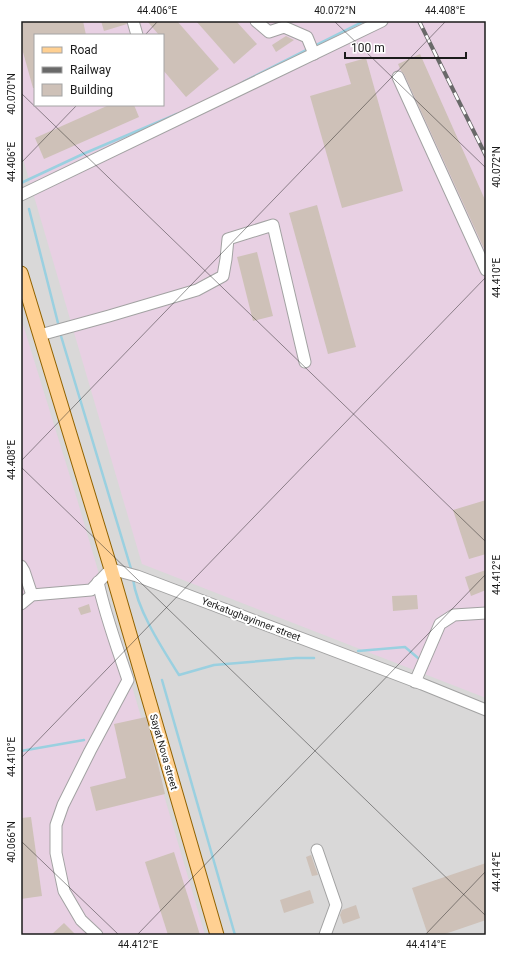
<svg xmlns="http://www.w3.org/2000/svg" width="507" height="956" font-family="Roboto,sans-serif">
  <rect width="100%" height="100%" fill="#eee9df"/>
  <!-- residential -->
  <path fill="#d9d8d8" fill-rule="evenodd" d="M 21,21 L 486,21 L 486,935 L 21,935 ZM 35,35 L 163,35 L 163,105 L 35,105 Z"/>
  <!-- industrial -->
  <g fill="#e8d0e3" fill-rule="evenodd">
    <path d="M 21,21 L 486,21 L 486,698 L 142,564 L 21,152 ZM 35,35 L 163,35 L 163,105 L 35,105 Z"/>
    <polygon points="21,318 77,499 205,935 21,935"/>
  </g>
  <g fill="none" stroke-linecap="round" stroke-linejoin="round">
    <!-- stream -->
    <g stroke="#9ad0e0" stroke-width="2.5">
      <polyline points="314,46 364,21"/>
      <polyline points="243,82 308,49"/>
      <polyline points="21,183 83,154 177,114"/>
      <polyline points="29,209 58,323"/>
      <polyline points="61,336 132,572"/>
      <path d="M 133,579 C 137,610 162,648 179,675 L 214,665 L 296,658 L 314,658"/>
      <polyline points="358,651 405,647 418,658"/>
      <polyline points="162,680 235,935"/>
      <polyline points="21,751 84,740"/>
    </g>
  </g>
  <!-- building -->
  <g fill="#cec1b8">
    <polygon points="21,21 83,21 86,35 35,35 35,88 33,88 21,45"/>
    <polygon points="101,21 126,21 127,24 104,31"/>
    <polygon points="147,21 177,21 219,69 186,97 163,70 163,35 159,35"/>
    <polygon points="196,21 236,21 257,44 234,64"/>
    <polygon points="286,36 294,40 276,52 272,45"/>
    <polygon points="420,54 486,202 486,253 404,74 401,71 398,64"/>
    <polygon points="366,58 403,191 342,208 310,96 351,84 345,64"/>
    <polygon points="109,105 134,105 139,117 44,159 35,138"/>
    <polygon points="317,205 356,347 328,354 289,213"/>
    <polygon points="257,252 273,316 253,321 237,257"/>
    <polygon points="486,500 486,554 469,559 453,510"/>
    <polygon points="486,570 486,590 471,596 465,577"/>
    <polygon points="417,595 418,609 393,611 392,596"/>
    <polygon points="89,604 91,612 81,615 78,608"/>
    <polygon points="146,717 154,747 165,794 96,811 90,787 126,778 114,724"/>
    <polygon points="31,817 42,896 21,899 21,818"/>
    <polygon points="174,852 200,935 168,935 145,862"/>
    <polygon points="311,855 318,875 312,876 306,857"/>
    <polygon points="486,863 486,920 442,935 428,935 412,888"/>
    <polygon points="310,890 314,903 284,913 280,900"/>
    <polygon points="356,905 360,918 343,924 340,915 342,910"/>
    <polygon points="64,923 76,935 51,935"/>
  </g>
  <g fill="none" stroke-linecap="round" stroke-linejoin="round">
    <defs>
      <g id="minor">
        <polyline points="133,21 137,35"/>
        <polyline points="256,21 269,32 284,27 307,37 314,54"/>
        <polyline points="398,77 486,270"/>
        <polyline points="21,195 382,21"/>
        <polyline points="40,335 109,316 197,290 223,276 226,259 228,239 273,225 305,362"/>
        <polyline points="21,566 24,571 32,595"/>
        <polyline points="21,604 32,595 91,590 111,569 137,576 422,684 486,710"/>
        <polyline points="415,682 440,624 454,615 486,613"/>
        <polyline points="317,850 336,905 325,935"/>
        <path d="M 97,935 L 81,920 L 64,891 L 56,853 L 56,825 L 63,805 L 90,751 L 128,680 C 117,647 105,615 98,582"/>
      </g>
      <polyline id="major" points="21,273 111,569 217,935"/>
    </defs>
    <!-- minor casing -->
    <use href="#minor" stroke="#a2a2a2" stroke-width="13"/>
    <!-- major casing -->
    <use href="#major" stroke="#916200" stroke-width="15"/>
    <!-- minor -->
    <use href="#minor" stroke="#fff" stroke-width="11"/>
    <!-- major -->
    <use href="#major" stroke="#ffd092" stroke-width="13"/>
    <defs>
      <polyline id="rail" points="419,21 486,156"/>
    </defs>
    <!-- rail casing -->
    <use href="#rail" stroke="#696969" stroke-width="4"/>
    <!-- rail -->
    <use href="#rail" stroke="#fff" stroke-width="2.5" stroke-dasharray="8" stroke-linecap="butt"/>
  </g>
  <!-- ticks -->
  <path fill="none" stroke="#1b1b1b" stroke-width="1" stroke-opacity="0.45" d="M 334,21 L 486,168M 145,35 L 158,21M 21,93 L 486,542M 21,163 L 77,105M 21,461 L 446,21M 21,467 L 486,916M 21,758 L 486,277M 21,841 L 119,935M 137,935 L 486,574M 425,935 L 486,871"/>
  <g text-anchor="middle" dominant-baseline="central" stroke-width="4" stroke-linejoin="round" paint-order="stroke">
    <!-- street labels -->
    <g font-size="10" fill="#1b1b1b" stroke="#fff">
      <text transform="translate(251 619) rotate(21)">Yerkatughayinner street</text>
      <text transform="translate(164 752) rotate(74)">Sayat Nova street</text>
    </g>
  </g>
  <!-- border -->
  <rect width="507" height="956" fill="none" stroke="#ffffff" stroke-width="44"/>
  <!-- legend -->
  <rect x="34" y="34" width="130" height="72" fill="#ffffff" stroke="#a4a4a4"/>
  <rect x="42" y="47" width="20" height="6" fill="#ffd092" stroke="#a4a4a4"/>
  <text x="70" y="54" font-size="12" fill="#1b1b1b">Road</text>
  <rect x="42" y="67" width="20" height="6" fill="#696969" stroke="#a4a4a4"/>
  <text x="70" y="74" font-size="12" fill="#1b1b1b">Railway</text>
  <rect x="42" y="84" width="20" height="12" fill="#cec1b8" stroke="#a4a4a4"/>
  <text x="70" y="94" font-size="12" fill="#1b1b1b">Building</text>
  <!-- scale -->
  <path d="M345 52v6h121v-6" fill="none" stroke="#1b1b1b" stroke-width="2"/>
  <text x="351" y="52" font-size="12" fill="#1b1b1b" stroke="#ffffff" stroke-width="3" paint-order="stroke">100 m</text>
  <rect x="22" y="22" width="463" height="912" fill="none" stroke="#1b1b1b" stroke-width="1.5"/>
  <g font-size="10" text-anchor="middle" fill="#1b1b1b">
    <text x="157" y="14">44.406°E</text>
    <text x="335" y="14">40.072°N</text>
    <text x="445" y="14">44.408°E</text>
    <text transform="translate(11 94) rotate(-90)" y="4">40.070°N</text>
    <text transform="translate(11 162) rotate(-90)" y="4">44.406°E</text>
    <text transform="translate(496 167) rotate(-90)" y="4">40.072°N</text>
    <text transform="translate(496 278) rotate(-90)" y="4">44.410°E</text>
    <text transform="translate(11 460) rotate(-90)" y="4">44.408°E</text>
    <text transform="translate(496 575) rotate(-90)" y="4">44.412°E</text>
    <text transform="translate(11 757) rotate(-90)" y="4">44.410°E</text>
    <text transform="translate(11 842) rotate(-90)" y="4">40.066°N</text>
    <text transform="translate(496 872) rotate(-90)" y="4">44.414°E</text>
    <text x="138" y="948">44.412°E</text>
    <text x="426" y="948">44.414°E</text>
  </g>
</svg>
